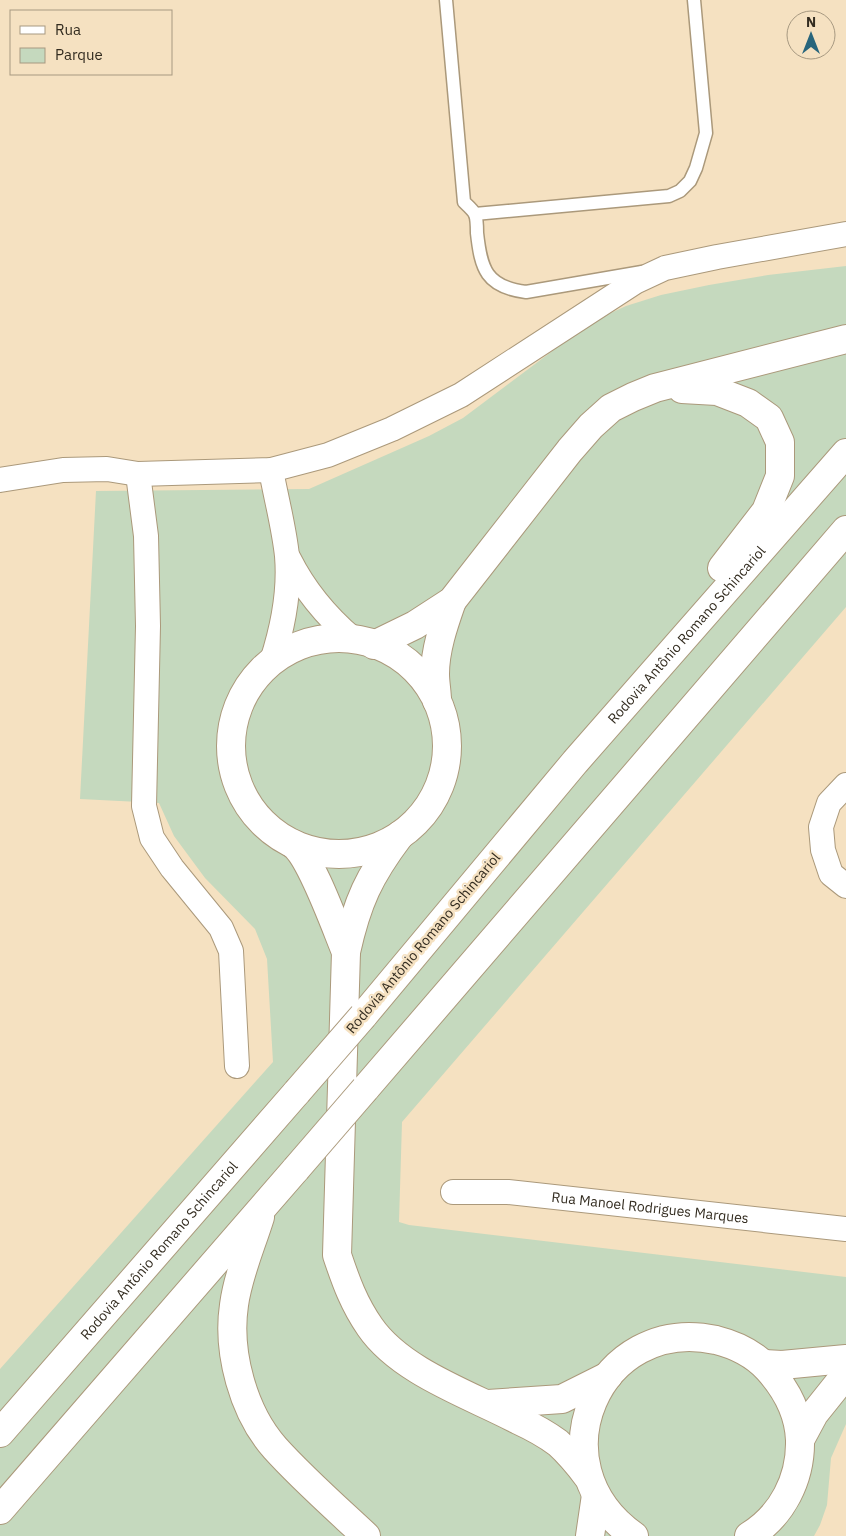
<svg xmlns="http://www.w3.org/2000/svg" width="846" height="1536" font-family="'IBM Plex Sans',sans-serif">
  <rect width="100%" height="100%" fill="#f5e1c1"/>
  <!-- green -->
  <polygon fill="#c5d9be" points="846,266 846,607 402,1122 399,1222 409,1225 846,1277 846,1424 831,1458 827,1505 820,1525 814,1536 0,1536 0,1369 273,1062 267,959 255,929 205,878 174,836 159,803 80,799 96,491 309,489 429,436 463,418 591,322 626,306 661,295 709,285 768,275"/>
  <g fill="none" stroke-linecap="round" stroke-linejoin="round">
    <defs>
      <g id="service">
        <path d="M 446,0 L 464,202 C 467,205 472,209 475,214 C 477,219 477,227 477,233 C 481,269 486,287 526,292 L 642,272"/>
        <polyline points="475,214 669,196 680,191 690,181 696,168 706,133 694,0"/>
      </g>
      <g id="minor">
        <path d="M 271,470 C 276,498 284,527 287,556 C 290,592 283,627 272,661"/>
        <polyline points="138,474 146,536 148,626 144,806 152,838 172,868 221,928 231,951 237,1066"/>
        <polyline points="0,480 63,470 107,469 138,474 271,470 328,455 392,429 461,395 635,282 665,268 717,257 846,234"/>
        <path d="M 289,559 C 305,591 326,616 353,639"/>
        <polyline points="846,785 829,803 821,827 823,850 831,874 846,886"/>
        <path id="s1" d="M 453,1192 L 508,1192 L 846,1229"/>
      </g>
      <g id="tertiary">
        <circle cx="339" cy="746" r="108"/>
        <path d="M 400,835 C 369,876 357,902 346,952 L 337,1255 C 346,1282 354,1304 370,1327 C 401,1372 471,1395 518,1420 C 531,1426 546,1434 558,1443 C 569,1453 579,1465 588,1477"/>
        <path d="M 293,844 C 311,857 336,928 346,952"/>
        <polyline points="764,1364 782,1365 846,1359"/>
        <polyline points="488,1404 562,1399 608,1376"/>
        <polyline points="800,1440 814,1414 846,1374"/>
        <path d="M 634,1536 C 532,1464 599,1314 716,1340 C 736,1345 755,1355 768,1369 C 786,1389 799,1413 800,1440 C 801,1479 782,1516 749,1536"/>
      </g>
      <g id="trunk">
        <polyline points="682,389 717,391 748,403 769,418 780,442 780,476 766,511 722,568"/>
        <polyline points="374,645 415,625 452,601 570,450 591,426 611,408 633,397 655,388 846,339"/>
        <path d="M 437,701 C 437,692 435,683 435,674 C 435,649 444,624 452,601"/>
        <path id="s2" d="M 363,1016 L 575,762 L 846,453"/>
        <polyline points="365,1089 846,530"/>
        <path d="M 260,1217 C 251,1246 238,1275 234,1305 C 227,1352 243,1412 275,1448 C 302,1478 336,1508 366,1536"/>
        <path id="s3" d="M 0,1433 L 297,1092"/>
        <polyline points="0,1510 296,1169"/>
        <polyline points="590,1536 596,1495"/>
      </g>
    </defs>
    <!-- service casing -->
    <use href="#service" stroke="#ab997b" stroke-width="15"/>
    <!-- minor casing -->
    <use href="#minor" stroke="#ab997b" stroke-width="26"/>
    <!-- tertiary casing -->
    <use href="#tertiary" stroke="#ab997b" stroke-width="30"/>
    <!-- trunk casing -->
    <use href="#trunk" stroke="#ab997b" stroke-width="30"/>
    <!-- service -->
    <use href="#service" stroke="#fff" stroke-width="12"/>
    <!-- minor -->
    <use href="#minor" stroke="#fff" stroke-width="24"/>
    <!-- tertiary -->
    <use href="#tertiary" stroke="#fff" stroke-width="28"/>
    <!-- trunk -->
    <use href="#trunk" stroke="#fff" stroke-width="28"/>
    <defs>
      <g id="trunk-bridge">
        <polyline points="297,1092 363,1016"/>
        <polyline points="296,1169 365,1089"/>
      </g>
    </defs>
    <!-- trunk-bridge casing -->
    <use href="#trunk-bridge" stroke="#ab997b" stroke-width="30" stroke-linecap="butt"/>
    <!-- trunk-bridge -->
    <use href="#trunk-bridge" stroke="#fff" stroke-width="28"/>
  </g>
  <g text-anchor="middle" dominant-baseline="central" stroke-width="5" stroke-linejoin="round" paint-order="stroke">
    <!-- street labels -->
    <g font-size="14" fill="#332c20" stroke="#f5e1c1">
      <text stroke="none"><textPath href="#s2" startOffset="500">Rodovia Antônio Romano Schincariol</textPath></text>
      <text transform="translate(423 943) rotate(-50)">Rodovia Antônio Romano Schincariol</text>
      <text stroke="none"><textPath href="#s1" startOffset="198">Rua Manoel Rodrigues Marques</textPath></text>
      <text stroke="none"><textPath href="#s3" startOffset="242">Rodovia Antônio Romano Schincariol</textPath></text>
    </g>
  </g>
  <!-- legend -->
  <rect x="10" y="10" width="162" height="65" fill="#f5e1c1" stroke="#a79981"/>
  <rect x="20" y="26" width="25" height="8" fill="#ffffff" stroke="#a79981"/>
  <text x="55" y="35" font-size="15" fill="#332c20">Rua</text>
  <rect x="20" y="48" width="25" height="15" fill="#c5d9be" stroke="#a79981"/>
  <text x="55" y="60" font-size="15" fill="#332c20">Parque</text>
  <!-- north arrow -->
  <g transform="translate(811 35)"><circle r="24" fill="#f5e1c1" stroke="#a79981"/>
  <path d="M0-4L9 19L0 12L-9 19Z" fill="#28657c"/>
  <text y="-8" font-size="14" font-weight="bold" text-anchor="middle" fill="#332c20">N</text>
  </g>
</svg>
